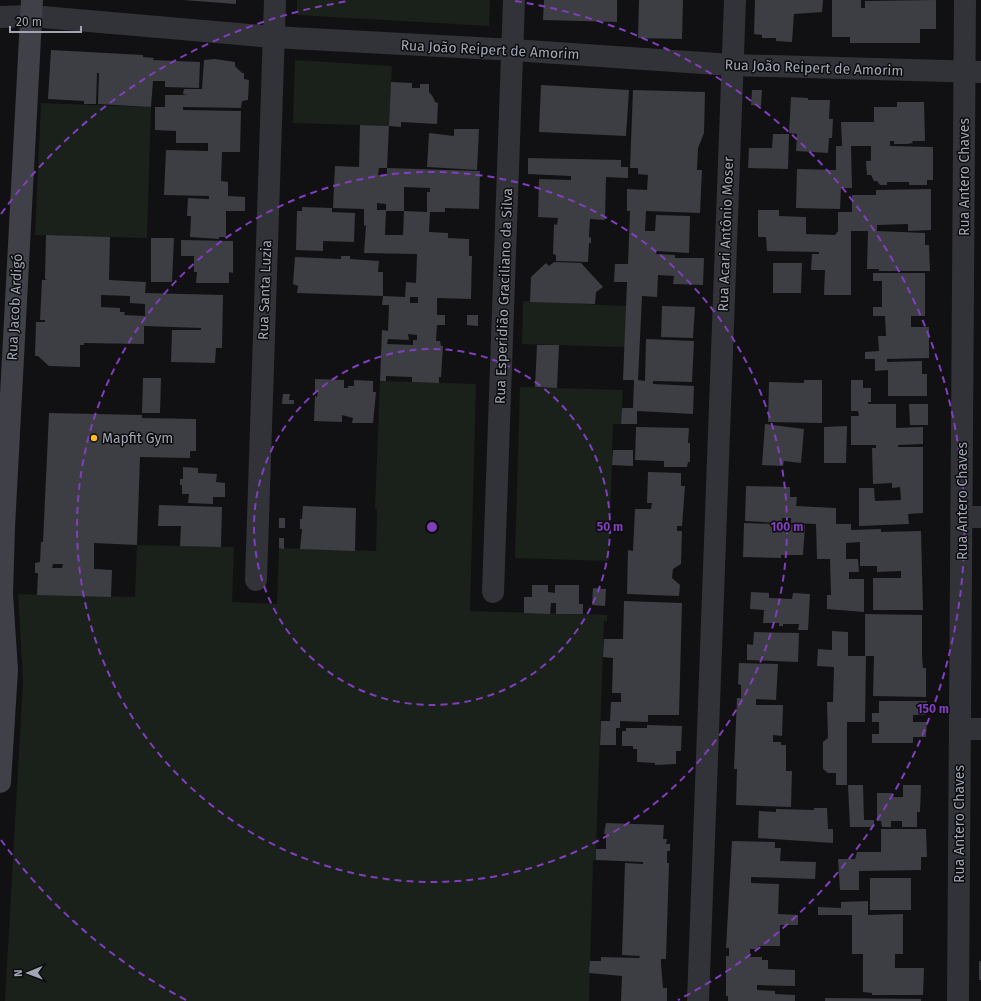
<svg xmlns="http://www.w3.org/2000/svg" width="981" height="1001" font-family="'Fira Sans',sans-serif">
  <rect width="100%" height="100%" fill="#111113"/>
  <!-- green -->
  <g fill="#19211a">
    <polygon points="297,0 490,0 489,26 297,15"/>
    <polygon points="295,60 392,66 389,126 293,123"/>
    <polygon points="41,103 151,107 147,238 35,235"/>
    <polygon points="523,301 626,306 625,347 522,344"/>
    <polygon points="380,381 476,384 470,611 607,615 607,621 604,621 596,849 596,860 593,861 589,1001 5,1001 23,681 18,594 135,597 137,545 234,547 232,602 277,604 279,548 376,551 377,509 375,509"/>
    <polygon points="520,387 623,390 621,424 613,424 609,561 515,558"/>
  </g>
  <!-- building -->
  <g fill="#3d3e43" fill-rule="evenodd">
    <polygon points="183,0 236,0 236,4"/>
    <polygon points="544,0 617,0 617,22 543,20"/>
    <polygon points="639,0 683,0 682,39 638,38"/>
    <polygon points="755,0 823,0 822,12 794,14 792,42 776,41 776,38 762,38 762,35 754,34"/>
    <polygon points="832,0 861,0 861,8 865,8 865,1 936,0 936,29 920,29 920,43 850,43 850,37 832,37"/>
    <polygon points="51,50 143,55 143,57 154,58 153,60 200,62 199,88 165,87 165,81 153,81 151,107 98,104 99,73 97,73 96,104 84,104 84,101 48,99"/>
    <polygon points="215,59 235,62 235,66 242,73 244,73 244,79 249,80 248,100 242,101 241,108 183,107 183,110 241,111 240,152 222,152 221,181 228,182 228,196 245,197 245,211 226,211 226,237 219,237 219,239 190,237 191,216 187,216 188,198 209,199 209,196 164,195 166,150 208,151 208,143 176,143 176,131 155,130 155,107 165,107 165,95 188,95 183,94 184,89 202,89 204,60"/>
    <path d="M 391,82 L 412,83 L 412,88 L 420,88 L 420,84 L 429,84 L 429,92 L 433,97 L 435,102 L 438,103 L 437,124 L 401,122 L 401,127 L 389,126 L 387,168 L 379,168 L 378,175 L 387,176 L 387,168 L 480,171 L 479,209 L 445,208 L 445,212 L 430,212 L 429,232 L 448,233 L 448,238 L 469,239 L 469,256 L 472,256 L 471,299 L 437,298 L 437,315 L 445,315 L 445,325 L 437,325 L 436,341 L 440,341 L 441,346 L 443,346 L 441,377 L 439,377 L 439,383 L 412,382 L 412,377 L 386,376 L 386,381 L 380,381 L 382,330 L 388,331 L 389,305 L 382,305 L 383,296 L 405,297 L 406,282 L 416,283 L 417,254 L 364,253 L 366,225 L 364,226 L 364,209 L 333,208 L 335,166 L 359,167 L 360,125 L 389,126 ZM 404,187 L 430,188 L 430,192 L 427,192 L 427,212 L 404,211 L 403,235 L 385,235 L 386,211 L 404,211 ZM 377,203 L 386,204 L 386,210 L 377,210 ZM 410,297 L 418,297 L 418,303 L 410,303 ZM 408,334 L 417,335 L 417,340 L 413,340 L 413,345 L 387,344 L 388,339 L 409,340 Z"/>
    <polygon points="541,85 629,90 626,136 539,132"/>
    <polygon points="633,90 705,92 704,133 698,148 697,170 702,170 700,213 646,211 645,231 655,231 656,215 690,216 689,253 656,251 656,254 675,255 675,258 704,258 703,285 673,284 674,276 658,275 657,297 642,296 638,380 645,381 646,339 694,341 692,382 653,381 653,384 694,386 693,414 637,411 637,424 621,424 622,408 633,408 634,380 623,380 627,282 614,282 615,264 628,264 630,211 627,211 627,189 647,190 648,175 638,174 638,168 630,168"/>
    <polygon points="752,90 762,90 761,106 751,105"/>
    <polygon points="791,97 808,98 808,100 830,100 829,119 833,119 832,138 829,138 828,153 796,151 797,134 789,133"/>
    <polygon points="897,102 924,102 925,141 912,141 913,143 907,144 894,144 894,141 890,141 890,146 933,147 933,180 927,180 927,185 909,185 909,182 887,182 887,185 880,185 877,181 874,181 871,175 867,175 866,161 871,161 871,146 851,146 852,188 841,188 840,209 796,208 797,169 836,170 836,146 842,146 841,122 874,122 874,107 897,107"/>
    <polygon points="454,129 479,129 477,170 427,167 429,133 454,136"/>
    <polygon points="773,134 789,134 788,169 748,168 749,148 772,148"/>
    <polygon points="528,158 621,160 621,167 628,167 628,178 606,177 605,220 590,219 589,237 591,238 591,243 589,243 588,262 556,261 556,255 553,254 554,224 557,225 558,218 538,217 539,179 571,180 571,176 528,174"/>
    <polygon points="931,189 931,230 908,231 908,224 877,225 877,231 925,233 925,245 929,245 930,271 879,271 879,269 867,269 868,231 851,231 851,295 824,295 825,270 811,270 812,254 819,254 819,252 767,251 766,237 758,237 758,210 779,210 779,216 806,217 806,234 835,235 838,231 838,212 852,212 852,195 876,195 876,190"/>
    <polygon points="302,207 332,208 332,212 355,213 354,242 323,241 323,251 296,250 297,211 302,211"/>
    <path d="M 46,235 L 110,237 L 109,280 L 146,282 L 145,293 L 223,295 L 222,348 L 216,348 L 215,363 L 171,362 L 172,330 L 201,330 L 201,328 L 144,326 L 144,344 L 84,343 L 84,345 L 80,345 L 80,367 L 49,366 L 38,356 L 35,356 L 36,322 L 45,322 L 45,320 L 40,320 L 42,280 L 47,280 L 45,279 ZM 101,295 L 130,296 L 130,303 L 145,304 L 145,316 L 124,315 L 125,312 L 120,312 L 120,308 L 101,307 Z"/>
    <polygon points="151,238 174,238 172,282 151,282"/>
    <polygon points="181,240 233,241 233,273 229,272 229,283 196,283 197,272 194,272 194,256 181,256"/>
    <polygon points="341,256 350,256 350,259 379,261 378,272 383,272 383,296 297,293 298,286 293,284 295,257 341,259"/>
    <polygon points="554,262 581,263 603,287 596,292 595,304 530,302 531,277 546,263 549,266"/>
    <polygon points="773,263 802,263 801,293 773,293"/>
    <polygon points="873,273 925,273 925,316 911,316 911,327 929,327 929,358 887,359 887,362 922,361 922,374 927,374 927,396 888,396 888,370 875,371 875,359 865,359 865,352 879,351 878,336 886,336 885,316 873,316 873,307 882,307 882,281 873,281"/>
    <polygon points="662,306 695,307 693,338 661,337"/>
    <polygon points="467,315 478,315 478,326 467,325"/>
    <polygon points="537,345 559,345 557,388 535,387"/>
    <polygon points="143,378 161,378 160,413 142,413"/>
    <polygon points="315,379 344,380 344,388 348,388 348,386 354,386 354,380 373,381 373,392 376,392 373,423 352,423 353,418 342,415 342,422 314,421 315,396 317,397 318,392 315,392"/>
    <polygon points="804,380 822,380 822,423 768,422 769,382 804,383"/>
    <polygon points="851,380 863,380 863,388 871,388 871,402 868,402 868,404 896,404 896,428 923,427 923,444 898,445 898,447 923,447 923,513 908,514 909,524 859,526 859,488 874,488 875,501 901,500 900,487 892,488 892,483 873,484 872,448 876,448 876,445 851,445 851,416 859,416 858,411 851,411"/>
    <polygon points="283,394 290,394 289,400 294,400 294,404 282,404"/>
    <polygon points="909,404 928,404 928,425 910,425"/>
    <path d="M 49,413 L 142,415 L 142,418 L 196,419 L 196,451 L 190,451 L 190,458 L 140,457 L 137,545 L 94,543 L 94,569 L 112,570 L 111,597 L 37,595 L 38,573 L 35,573 L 35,563 L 40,562 L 41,542 L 43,542 ZM 53,564 L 63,564 L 62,568 L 52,568 Z"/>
    <polygon points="765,424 804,429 801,463 784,461 783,466 762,465"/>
    <polygon points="847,426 846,463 824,463 824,427"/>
    <polygon points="636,427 689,428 688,443 690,443 690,462 688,462 687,467 664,467 664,461 635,460"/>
    <polygon points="613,450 633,450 633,466 612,465"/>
    <polygon points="183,467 198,468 198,473 217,474 216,482 225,483 225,497 213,497 213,504 188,503 189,494 182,494 182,485 180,485 180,479 183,479"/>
    <polygon points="648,472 681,473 681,486 685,486 682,526 677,526 677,531 682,531 681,564 673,569 672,578 680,585 679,596 627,594 628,550 633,551 635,509 651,509 652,503 647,503"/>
    <polygon points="746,486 790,487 790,497 797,497 796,506 836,508 836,524 851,524 851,530 881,529 881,532 921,531 923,610 873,610 873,578 901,578 901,571 877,572 877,566 860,566 860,542 846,543 846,559 858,559 859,572 849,572 849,579 864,579 864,612 827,609 827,595 831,595 830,559 817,559 816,524 791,523 791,518 782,518 782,523 745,521"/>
    <polygon points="159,505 222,507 221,547 180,546 181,526 158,526"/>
    <polygon points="303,506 356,508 355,551 300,549 302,529 300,529 300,519 302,519"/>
    <rect x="279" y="518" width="6" height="10"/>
    <polygon points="744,523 805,525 803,555 781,555 781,558 743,557"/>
    <polygon points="279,538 284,538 284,549 279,548"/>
    <polygon points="532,585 548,585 548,592 555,593 555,585 579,585 579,604 583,604 583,614 556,614 556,603 551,603 550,614 524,613 524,597 532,597"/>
    <polygon points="593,588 606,589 605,606 592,605"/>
    <polygon points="751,592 769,593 769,598 792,599 793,593 810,594 808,630 798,630 799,624 783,624 783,626 779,626 779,623 763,623 764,610 750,609"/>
    <polygon points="624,601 682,603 679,715 648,715 648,722 620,721 620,728 616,728 616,745 600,745 601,721 610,721 611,702 621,702 621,693 612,693 613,658 603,657 604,639 623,639"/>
    <polygon points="865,614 922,615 922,657 923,668 926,668 926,697 873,696 874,656 865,656"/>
    <polygon points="832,631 848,632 848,656 866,656 865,722 847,722 847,785 836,785 836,773 828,773 823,769 823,742 828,738 827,702 833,702 834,667 817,666 818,649 832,650"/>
    <polygon points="754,632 799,633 798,662 747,660 747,644 753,645"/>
    <polygon points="739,663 778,664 776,700 756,699 756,705 783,705 782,736 773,735 773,742 781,742 781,745 786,745 786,771 792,771 791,807 736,805 737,769 734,769 737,698 741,698 741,685 738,684"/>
    <polygon points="879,701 927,701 926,715 913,715 913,722 927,722 926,737 913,737 913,743 872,743 872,734 879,734 879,722 872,722 872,713 879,713"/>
    <polygon points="647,725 682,726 681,751 676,751 676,764 655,765 655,763 637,762 637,749 633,749 633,746 622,746 622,731 626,731 626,728 647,728"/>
    <polygon points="848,785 863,785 864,820 874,820 874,827 850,827"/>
    <polygon points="903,785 921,785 920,812 917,812 917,827 902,827 902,821 891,821 891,827 882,827 881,821 877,821 877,793 892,793 892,797 903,797"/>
    <polygon points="814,808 827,808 828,829 833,829 833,843 758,838 759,811 776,812 776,809 814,810"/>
    <polygon points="606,823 664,825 663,839 667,839 666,844 670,844 670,851 667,851 667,863 669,863 666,959 661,959 661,964 663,988 667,988 667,1001 621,1001 622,976 589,973 590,961 601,961 601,957 639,958 640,956 622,955 625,863 643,864 643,862 596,860 596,849 606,849 606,834 604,834"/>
    <polygon points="881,829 926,829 927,857 921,857 921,870 859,871 859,890 840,890 838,859 855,859 857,852 881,852"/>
    <polygon points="732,841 775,842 775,848 781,848 780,861 816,862 815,879 751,877 751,883 779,884 778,914 798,915 798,925 780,925 780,946 758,946 758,949 750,949 750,957 762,957 762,960 768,960 768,969 795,970 795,986 757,985 757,990 775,991 775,994 795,995 795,1001 728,1001 728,996 726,996 726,956 729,956 729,948 726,948"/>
    <rect x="870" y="878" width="41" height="32"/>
    <polygon points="868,901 868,915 903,914 903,954 895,954 895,968 924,968 923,995 872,995 872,993 863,992 863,954 852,954 852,915 818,915 818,907 841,908 841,902"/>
    <rect x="979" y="961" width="2" height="19"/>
    <polygon points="825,998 921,999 921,1001 825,1001"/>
  </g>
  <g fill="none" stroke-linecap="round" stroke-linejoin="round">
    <!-- street -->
    <g stroke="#323338" stroke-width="22">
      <polyline points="0,17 31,16 273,37 513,50 732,65 981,72"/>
      <polyline points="962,517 981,517"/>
      <polyline points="256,580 275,0"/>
      <polyline points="493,592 514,0"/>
      <polyline points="960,729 981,729"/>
      <polyline points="698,1001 735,0"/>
      <polyline points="958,1001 965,0"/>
    </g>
    <!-- secondary -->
    <polyline stroke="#404148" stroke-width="22" points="0,782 7,670 2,594 4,527 32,0"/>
  </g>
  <!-- distance rings -->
  <g fill="none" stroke="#813ebd" stroke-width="2" stroke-dasharray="7 5">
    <circle cx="432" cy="527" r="178"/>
    <circle cx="432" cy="527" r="355"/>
    <path d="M186 1000A533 533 0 0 1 1 840M1 214A533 533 0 0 1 349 1M515 1A533 533 0 0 1 678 1000"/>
  </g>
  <!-- markers -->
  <circle fill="#fcbc20" stroke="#0c0c0e" stroke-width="1.5" cx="94" cy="438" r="4"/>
  <g text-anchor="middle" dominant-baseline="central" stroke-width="3" stroke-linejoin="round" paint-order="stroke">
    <!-- street labels -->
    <g font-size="14" fill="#a1a6b4" stroke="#0c0c0e">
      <text transform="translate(490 50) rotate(3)">Rua João Reipert de Amorim</text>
      <text transform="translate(814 68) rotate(2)">Rua João Reipert de Amorim</text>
      <text transform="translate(964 177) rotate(-90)">Rua Antero Chaves</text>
      <text transform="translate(726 234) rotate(-88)">Rua Acari Antônio Moser</text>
      <text transform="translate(265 290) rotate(-88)">Rua Santa Luzia</text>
      <text transform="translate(504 296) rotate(-88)">Rua Esperidião Graciliano da Silva</text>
      <text transform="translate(15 307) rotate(-87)">Rua Jacob Ardigó</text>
      <text transform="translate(962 501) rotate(-90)">Rua Antero Chaves</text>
      <text transform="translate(959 824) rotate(-90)">Rua Antero Chaves</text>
    </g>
    <!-- poi labels -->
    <g font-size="14" fill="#a1a6b4" stroke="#0c0c0e" text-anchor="start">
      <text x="102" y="438">Mapfit Gym</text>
    </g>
  </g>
  <circle cx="432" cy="527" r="6" fill="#813ebd" stroke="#0c0c0e" stroke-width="2"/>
  <g font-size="12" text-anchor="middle" font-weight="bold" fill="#813ebd" stroke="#0c0c0e" stroke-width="3" stroke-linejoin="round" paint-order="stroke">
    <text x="610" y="531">50 m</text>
    <text x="787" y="531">100 m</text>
    <text x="933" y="713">150 m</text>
  </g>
  <!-- north arrow -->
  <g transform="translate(28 973) rotate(269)" stroke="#0c0c0e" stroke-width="3" paint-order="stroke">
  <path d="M0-3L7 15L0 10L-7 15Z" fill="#a1a6b4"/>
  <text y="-6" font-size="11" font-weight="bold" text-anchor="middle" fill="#a1a6b4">N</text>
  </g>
  <!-- scale -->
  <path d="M10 26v6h71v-6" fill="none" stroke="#a1a6b4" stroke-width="2"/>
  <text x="16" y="26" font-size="12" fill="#a1a6b4" stroke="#0c0c0e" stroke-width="3" paint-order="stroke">20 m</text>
</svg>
